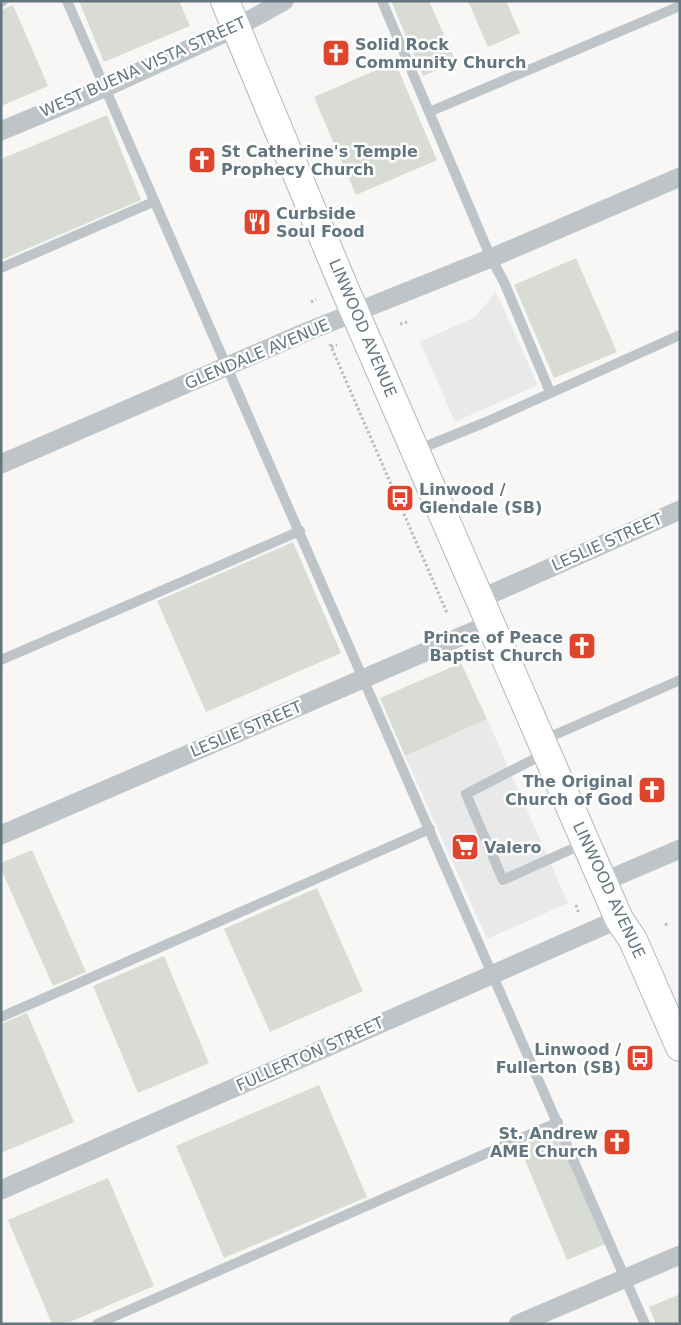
<svg xmlns="http://www.w3.org/2000/svg" width="681" height="1325" font-family="'DejaVu Sans',sans-serif">
  <rect width="100%" height="100%" fill="#f8f7f5"/>
  <!-- built -->
  <g fill="#e8e9e8">
    <polygon points="496,292 538,385 455,422 420,342 475,317"/>
    <polygon points="487,719 568,903 487,939 405,756"/>
  </g>
  <!-- green -->
  <g fill="#d8dcd4">
    <polygon points="79,1 179,1 190,26 104,62"/>
    <polygon points="391,1 429,1 456,62 423,76"/>
    <polygon points="468,1 506,1 520,33 488,47"/>
    <polygon points="13,5 48,86 1,106 1,10"/>
    <polygon points="395,62 437,160 356,195 314,97"/>
    <polygon points="107,115 141,200 1,260 1,159"/>
    <polygon points="576,258 617,352 554,378 514,285"/>
    <polygon points="293,542 341,653 206,712 157,601"/>
    <polygon points="461,663 487,719 405,756 380,698"/>
    <polygon points="32,850 86,972 53,986 1,869 1,863"/>
    <polygon points="317,888 363,991 270,1032 224,929"/>
    <polygon points="164,956 209,1063 138,1093 93,986"/>
    <polygon points="27,1013 74,1122 1,1153 1,1024"/>
    <polygon points="319,1085 367,1197 224,1258 176,1146"/>
    <polygon points="556,1130 605,1244 567,1260 519,1146"/>
    <polygon points="108,1178 154,1286 65,1324 52,1324 8,1220"/>
    <polygon points="680,1294 680,1324 656,1324 649,1307"/>
  </g>
  <g fill="none" stroke-linecap="round" stroke-linejoin="round">
    <defs>
      <polyline id="secondary" points="225,1 343,285 619,919 633,940 680,1047"/>
    </defs>
    <!-- secondary casing -->
    <use href="#secondary" stroke="#b1b8bb" stroke-width="30"/>
    <!-- path -->
    <g stroke="#b9bdbf" stroke-width="3" stroke-dasharray="2.5 2.5" stroke-linecap="butt">
      <polyline points="311,302 316,299"/>
      <polyline points="400,324 407,322"/>
      <polyline points="330,344 447,613"/>
      <polyline points="331,347 337,345"/>
      <polyline points="576,905 579,914"/>
      <polyline points="665,925 669,923"/>
    </g>
    <!-- lane -->
    <g stroke="#bec4c7" stroke-width="10">
      <path d="M 67,1 C 257,443 455,882 645,1324"/>
      <polyline points="382,1 491,258 504,282 550,392"/>
      <polyline points="1,2 3,1"/>
      <polyline points="429,112 680,6"/>
      <polyline points="1,268 153,202"/>
      <polyline points="417,450 486,422 680,335"/>
      <polyline points="1,660 300,531"/>
      <polyline points="543,740 680,680"/>
      <polyline points="546,753 466,794 503,880 585,843"/>
      <polyline points="1,1017 430,829"/>
      <polyline points="97,1324 558,1122"/>
    </g>
    <!-- street -->
    <g stroke="#bec4c7" stroke-width="19">
      <polyline points="1,131 104,88 237,27 284,1"/>
      <polyline points="1,464 306,332 491,258 680,177"/>
      <polyline points="480,599 680,510"/>
      <polyline points="1,835 490,624"/>
      <polyline points="605,881 680,849"/>
      <polyline points="1,1190 619,919"/>
      <polyline points="518,1324 680,1255"/>
    </g>
    <!-- secondary -->
    <use href="#secondary" stroke="#fff" stroke-width="28"/>
  </g>
  <!-- icons -->
  <defs>
    <symbol id="church-square" viewBox="-11 -11 22 22"><rect x="-9" y="-9" width="18" height="18" rx="4" fill="#df452d" stroke="#fff"/><path d="M-1.2-6h2.4v3.5h3.3v2.4h-3.3V6h-2.4V-.1h-3.3v-2.4h3.3Z" fill="#fff"/></symbol>
    <symbol id="restaurant-square" viewBox="-11 -11 22 22"><rect x="-9" y="-9" width="18" height="18" rx="4" fill="#df452d" stroke="#fff"/><path d="M-5-6h1v4h1v-4h1v4h1v-4h1v5L-1.5 .5V6h-2V.5L-5-1ZM5-6V6H3V1.5H1.5Q1.5-4 5-6Z" fill="#fff"/></symbol>
    <symbol id="bus-square" viewBox="-11 -11 22 22"><rect x="-9" y="-9" width="18" height="18" rx="4" fill="#df452d" stroke="#fff"/><path d="M-5-6H5V4H4V6H2V4H-2V6H-4V4H-5ZM-3.5-4V0h7V-4ZM-3.5 1.2v1.5H-2V1.2ZM2 1.2v1.5H3.5V1.2Z" fill="#fff"/></symbol>
    <symbol id="supermarket-square" viewBox="-11 -11 22 22"><rect x="-9" y="-9" width="18" height="18" rx="4" fill="#df452d" stroke="#fff"/><path d="M-6-5.5h2.5l.6 2H6L4.5 2H-2.5L-4.4-4H-6ZM-1.5 3.2a1.3 1.3 0 1 0 .1 0ZM3 3.2a1.3 1.3 0 1 0 .1 0Z" fill="#fff"/></symbol>
  </defs>
  <g fill-rule="evenodd">
    <use href="#church-square" x="320" y="37" width="32" height="32"/>
    <use href="#church-square" x="186" y="144" width="32" height="32"/>
    <use href="#restaurant-square" x="241" y="206" width="32" height="32"/>
    <use href="#bus-square" x="384" y="482" width="32" height="32"/>
    <use href="#church-square" x="566" y="630" width="32" height="32"/>
    <use href="#church-square" x="636" y="774" width="32" height="32"/>
    <use href="#supermarket-square" x="449" y="831" width="32" height="32"/>
    <use href="#bus-square" x="624" y="1042" width="32" height="32"/>
    <use href="#church-square" x="601" y="1126" width="32" height="32"/>
  </g>
  <g text-anchor="middle" dominant-baseline="central" stroke-width="5" stroke-linejoin="round" paint-order="stroke">
    <!-- poi labels -->
    <g font-size="16" font-weight="bold" fill="#63767f" stroke="#fff" text-anchor="start">
      <text x="355" y="44">Solid Rock<tspan x="355" dy="18">Community Church</tspan></text>
      <text x="221" y="151">St Catherine's Temple<tspan x="221" dy="18">Prophecy Church</tspan></text>
      <text x="276" y="213">Curbside<tspan x="276" dy="18">Soul Food</tspan></text>
      <text x="419" y="489">Linwood /<tspan x="419" dy="18">Glendale (SB)</tspan></text>
      <text x="563" y="637" text-anchor="end">Prince of Peace<tspan x="563" dy="18">Baptist Church</tspan></text>
      <text x="633" y="781" text-anchor="end">The Original<tspan x="633" dy="18">Church of God</tspan></text>
      <text x="484" y="847">Valero</text>
      <text x="621" y="1049" text-anchor="end">Linwood /<tspan x="621" dy="18">Fullerton (SB)</tspan></text>
      <text x="598" y="1133" text-anchor="end">St. Andrew<tspan x="598" dy="18">AME Church</tspan></text>
    </g>
    <!-- street labels -->
    <g font-size="16" fill="#63767f" stroke="#fff">
      <text transform="translate(143 67) rotate(-24)">WEST BUENA VISTA STREET</text>
      <text transform="translate(363 328) rotate(67)">LINWOOD AVENUE</text>
      <text transform="translate(257 354) rotate(-23)">GLENDALE AVENUE</text>
      <text transform="translate(607 542) rotate(-24)">LESLIE STREET</text>
      <text transform="translate(246 729) rotate(-23)">LESLIE STREET</text>
      <text transform="translate(609 890) rotate(65)">LINWOOD AVENUE</text>
      <text transform="translate(310 1054) rotate(-24)">FULLERTON STREET</text>
    </g>
  </g>
  <!-- border -->
  <rect width="681" height="1325" fill="none" stroke="#63767f" stroke-width="5"/>
</svg>
